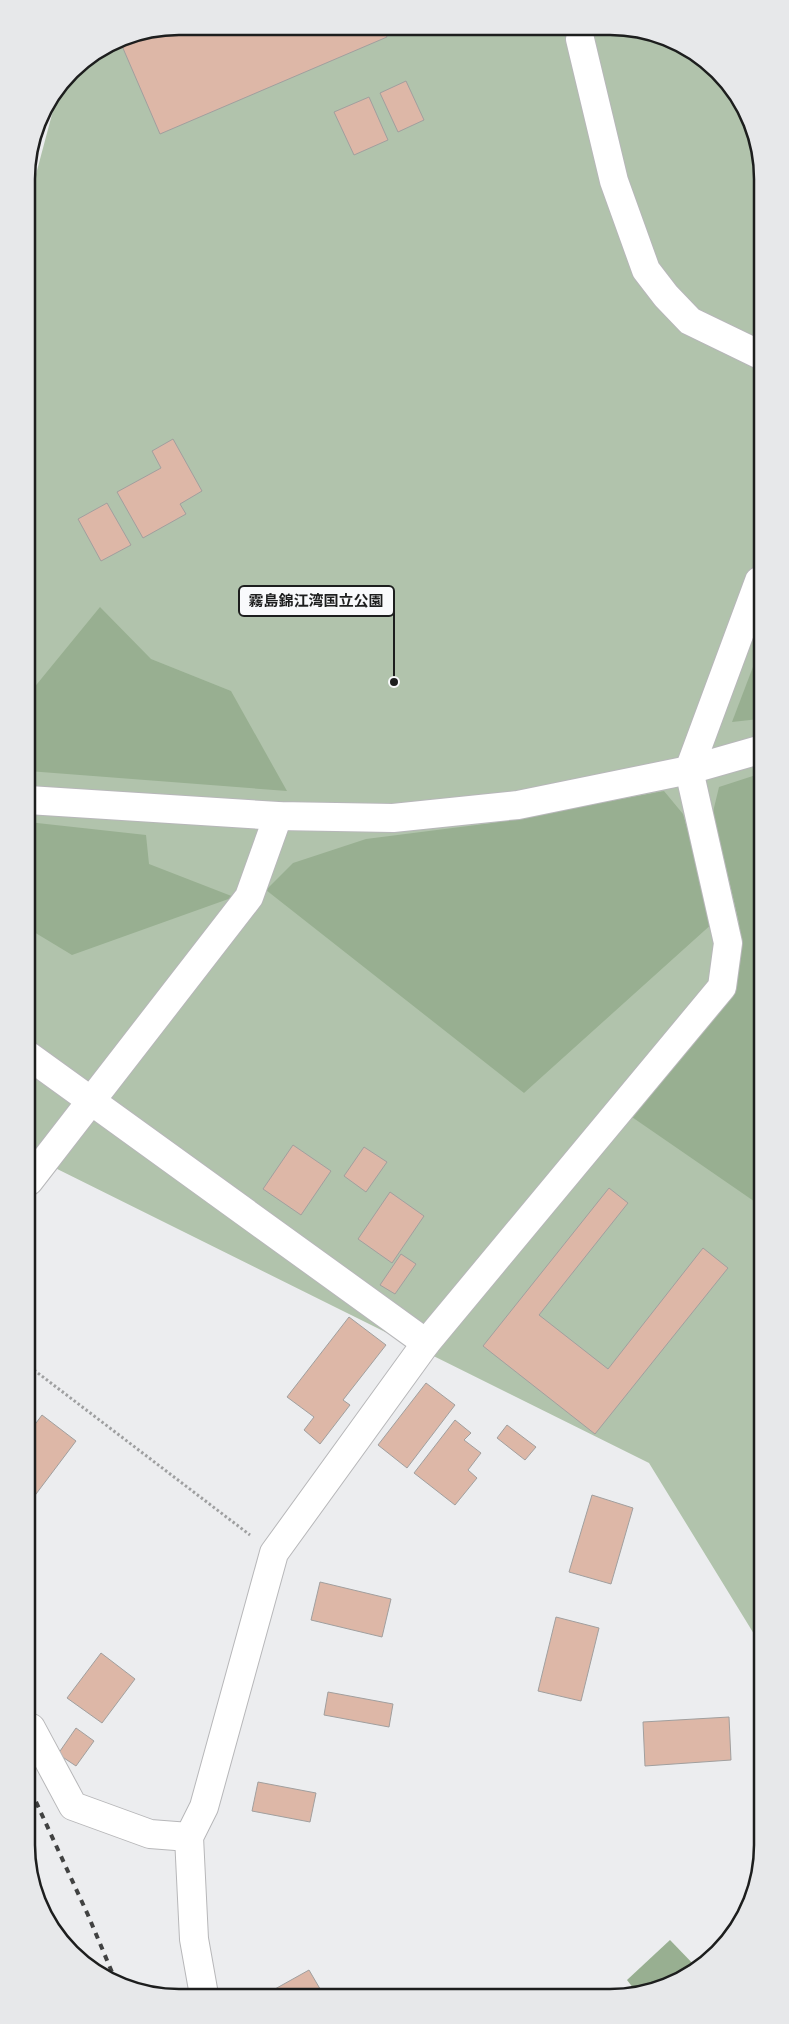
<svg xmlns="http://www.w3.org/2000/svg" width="789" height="2024" font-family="Mulish,'Noto Sans JP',sans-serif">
  <rect width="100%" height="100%" fill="#ecedef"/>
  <!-- green -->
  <polygon fill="#b1c3ac" points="179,26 640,29 678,42 718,71 758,140 762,1647 649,1463 29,1155 27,208 59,88 78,64 121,38"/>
  <!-- forest -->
  <g fill="#98af91">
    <polygon points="100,607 151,659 231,691 287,791 28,771 28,695"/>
    <polygon points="759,651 759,719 732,722"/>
    <polygon points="759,774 761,1206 629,1115 733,989 741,958 739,923 713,812 719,787"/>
    <polygon points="664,791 683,814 714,922 524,1093 266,890 293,863 366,839 492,823"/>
    <polygon points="28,822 146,835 149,864 234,897 72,955 29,929"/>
    <polygon points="670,1940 698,1969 649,1993 637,1993 627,1980"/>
  </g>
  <!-- building -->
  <g fill="#ddb7a7" stroke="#a19f9e">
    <polygon points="179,26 384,28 387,37 160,134 119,39"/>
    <polygon points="406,81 424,120 398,132 380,93"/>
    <polygon points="369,97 388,140 354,155 334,112"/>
    <polygon points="173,439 202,491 180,504 186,514 143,538 117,492 161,468 152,451"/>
    <polygon points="107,503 131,545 101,561 78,519"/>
    <polygon points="293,1145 331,1171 301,1215 263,1189"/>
    <polygon points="364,1147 387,1162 366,1192 344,1176"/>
    <polygon points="609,1188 628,1203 539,1315 608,1369 703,1248 728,1268 595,1434 483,1346"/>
    <polygon points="390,1192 424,1216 392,1263 358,1239"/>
    <polygon points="401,1254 416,1264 395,1294 380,1285"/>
    <polygon points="349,1317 386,1345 343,1400 350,1405 320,1444 304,1430 314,1417 287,1397"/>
    <polygon points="426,1383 455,1405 407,1468 378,1445"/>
    <polygon points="42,1415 76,1441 33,1498 30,1496 30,1431"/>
    <polygon points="455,1420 471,1433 464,1440 481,1453 468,1470 477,1478 455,1505 414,1473"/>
    <polygon points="507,1425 536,1447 525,1460 497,1438"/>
    <polygon points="592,1495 633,1508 611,1584 569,1572"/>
    <polygon points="320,1582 391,1599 382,1637 311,1620"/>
    <polygon points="556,1617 599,1628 581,1701 538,1691"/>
    <polygon points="101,1653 135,1679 102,1723 67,1698"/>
    <polygon points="328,1692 393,1704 389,1727 324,1715"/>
    <polygon points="729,1717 731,1760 645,1766 643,1722"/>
    <polygon points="76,1728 94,1741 76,1766 58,1754"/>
    <polygon points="258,1782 316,1793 310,1822 252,1811"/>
    <polygon points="309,1970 323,1994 266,1994"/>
  </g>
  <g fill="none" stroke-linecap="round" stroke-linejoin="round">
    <defs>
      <g id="minor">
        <polyline points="580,39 614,181 646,270 666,296 690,321 758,354"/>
        <polyline points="28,800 278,816 393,818 518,805 689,770 759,750"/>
        <polyline points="29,1056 426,1343"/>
        <polyline points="29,1181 249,897 278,816"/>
        <polyline points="31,1728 73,1806 150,1834 189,1837"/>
        <polyline points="204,1995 194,1939 189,1837 204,1807 274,1553 426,1343 722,987 728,943 689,770 759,581"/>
      </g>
    </defs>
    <!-- minor casing -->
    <use href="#minor" stroke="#b7b7b9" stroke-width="30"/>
    <!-- path -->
    <polyline stroke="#9fa0a1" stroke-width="3" stroke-dasharray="2.5 2.5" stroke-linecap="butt" points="30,1367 250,1535"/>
    <!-- minor -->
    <use href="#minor" stroke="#fff" stroke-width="28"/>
    <!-- rail -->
    <polyline stroke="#414242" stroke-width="4" stroke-dasharray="6 6" stroke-linecap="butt" points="31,1791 88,1915 117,1984"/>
  </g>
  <!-- crop -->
  <path d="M0 0H789V2024H0ZM179 35H610A144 144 0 0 1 754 179V1845A144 144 0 0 1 610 1989H179A144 144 0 0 1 35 1845V179A144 144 0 0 1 179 35Z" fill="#e7e8ea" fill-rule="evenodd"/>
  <path fill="none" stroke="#1d1e1e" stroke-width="2.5" d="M179 35H610A144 144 0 0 1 754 179V1845A144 144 0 0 1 610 1989H179A144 144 0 0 1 35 1845V179A144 144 0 0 1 179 35Z"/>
  <!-- callouts -->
  <path fill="none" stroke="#1d1e1e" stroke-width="2" d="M394 682L394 601"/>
  <circle fill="#1d1e1e" stroke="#f9fafc" stroke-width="2" cx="394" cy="682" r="5"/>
  <rect fill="#f9fafc" stroke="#1d1e1e" stroke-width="2" x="239" y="586" width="155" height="30" rx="5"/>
  <g font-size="15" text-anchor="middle" font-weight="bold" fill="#1d1e1e">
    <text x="316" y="606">霧島錦江湾国立公園</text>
  </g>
</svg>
